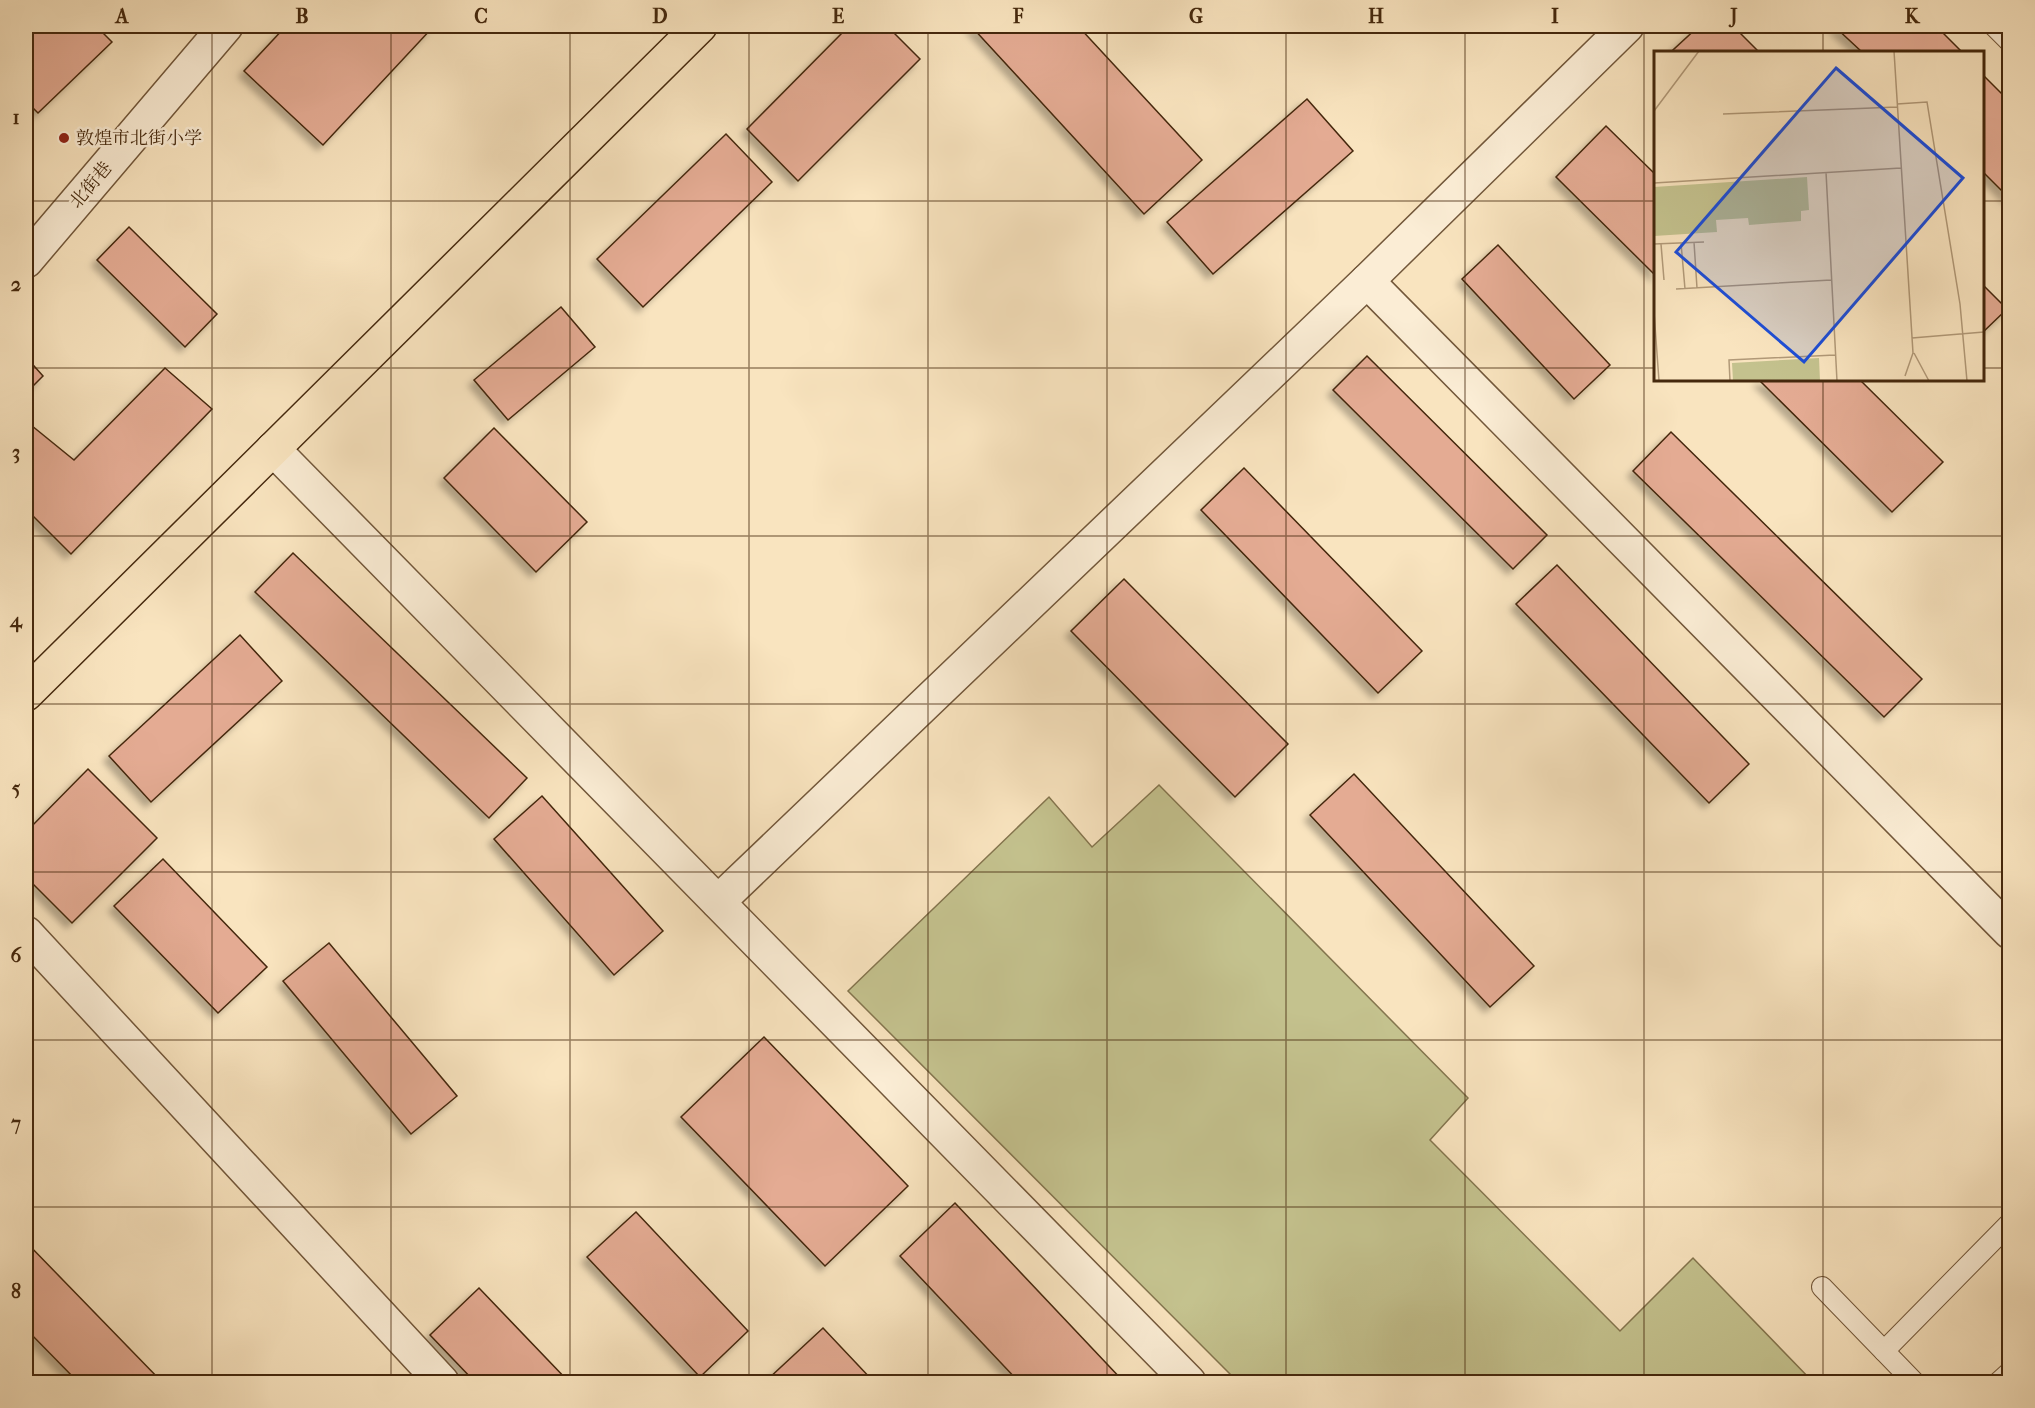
<svg xmlns="http://www.w3.org/2000/svg" width="2035" height="1408" font-family="'IM FELL French Canon','Noto Serif SC',serif">
  <defs>
    <filter id="shadow"><feDropShadow dx="-5.5" dy="5.5" stdDeviation="3" flood-color="#0004"/></filter>
  </defs>
  <rect width="100%" height="100%" fill="#f9e4bf"/>
  <filter id="stains"><feTurbulence type="fractalNoise" baseFrequency=".00333" numOctaves="4"/><feColorMatrix values="0 0 0 0 .2 0 0 0 0 .09 0 0 0 0 .02 0 0 0 .5 -.17"/></filter>
  <radialGradient id="worn" r=".72"><stop offset=".6" stop-color="#630" stop-opacity="0"/><stop offset="1" stop-color="#630" stop-opacity=".3"/></radialGradient>
  <!-- green -->
  <polygon fill="#c4c28e" stroke="#84754e" stroke-width="1.5" points="1159,785 1468,1098 1430,1140 1620,1331 1693,1258 1813,1382 1238,1382 848,991 1049,797 1092,847"/>
  <!-- building -->
  <g fill="#e4ab93" stroke="#45280d" stroke-width="1.5" filter="url(#shadow)">
    <polygon points="26,26 96,26 112,42 38,113 26,101"/>
    <polygon points="286,26 431,26 433,27 323,145 244,71"/>
    <polygon points="849,26 887,26 920,59 798,181 747,129"/>
    <polygon points="971,26 1078,26 1202,160 1144,214"/>
    <polygon points="1699,26 1733,26 1759,52 1676,52 1673,50"/>
    <polygon points="1834,26 1936,26 1962,52 1862,52"/>
    <polygon points="1982,74 2010,102 2010,199 1982,171"/>
    <polygon points="1307,99 1353,151 1213,274 1167,222"/>
    <polygon points="1606,126 1656,175 1656,276 1556,177"/>
    <polygon points="726,134 772,182 643,307 597,259"/>
    <polygon points="129,227 217,314 185,347 97,260"/>
    <polygon points="1498,245 1610,365 1574,399 1462,279"/>
    <polygon points="1982,284 2007,309 1982,333"/>
    <polygon points="561,307 595,347 508,420 474,380"/>
    <polygon points="1367,356 1547,535 1513,569 1333,390"/>
    <polygon points="26,357 43,376 26,393"/>
    <polygon points="165,368 212,409 71,554 26,509 26,421 74,460"/>
    <polygon points="1759,380 1860,380 1943,462 1892,512"/>
    <polygon points="494,428 587,522 536,572 444,478"/>
    <polygon points="1671,432 1922,679 1884,717 1633,471"/>
    <polygon points="1244,468 1422,651 1378,693 1201,510"/>
    <polygon points="293,553 527,778 489,818 255,592"/>
    <polygon points="1557,565 1749,764 1709,803 1516,604"/>
    <polygon points="1124,579 1288,744 1235,797 1071,631"/>
    <polygon points="240,635 282,681 151,802 109,756"/>
    <polygon points="88,769 157,838 72,923 26,877 26,832"/>
    <polygon points="1354,774 1534,966 1490,1007 1310,815"/>
    <polygon points="542,796 663,931 614,975 494,839"/>
    <polygon points="163,859 267,967 218,1013 114,906"/>
    <polygon points="329,943 457,1096 411,1134 283,981"/>
    <polygon points="764,1037 908,1186 825,1266 681,1117"/>
    <polygon points="955,1203 1124,1382 1019,1382 900,1256"/>
    <polygon points="636,1212 748,1331 700,1377 587,1257"/>
    <polygon points="26,1242 162,1382 78,1382 26,1329"/>
    <polygon points="479,1288 569,1382 475,1382 430,1335"/>
    <polygon points="823,1328 874,1382 769,1382 767,1380"/>
  </g>
  <g fill="none" stroke-linecap="round" stroke-linejoin="round">
    <defs>
      <g id="service">
        <polyline points="1994,26 2010,42"/>
        <polyline points="1822,1287 1914,1382"/>
        <polyline points="1884,1351 2010,1223"/>
        <polyline points="1999,1382 2010,1372"/>
      </g>
      <g id="minor">
        <polyline points="26,261 226,26"/>
        <polyline points="1367,281 2010,932"/>
        <polyline points="26,933 442,1382"/>
      </g>
      <g id="tertiary">
        <polyline points="273,449 1189,1382"/>
        <polyline points="718,902 1367,281 1627,26"/>
      </g>
      <polyline id="trunk" points="26,694 700,26"/>
    </defs>
    <!-- service casing -->
    <use href="#service" stroke="#72573a" stroke-width="22"/>
    <!-- minor casing -->
    <use href="#minor" stroke="#72573a" stroke-width="36"/>
    <!-- tertiary casing -->
    <use href="#tertiary" stroke="#72573a" stroke-width="36"/>
    <!-- trunk casing -->
    <use href="#trunk" stroke="#45280d" stroke-width="36"/>
    <!-- service -->
    <use href="#service" stroke="#fbedd5" stroke-width="20"/>
    <!-- minor -->
    <use href="#minor" stroke="#fbedd5" stroke-width="33"/>
    <!-- tertiary -->
    <use href="#tertiary" stroke="#fbedd5" stroke-width="33"/>
    <!-- trunk -->
    <use href="#trunk" stroke="#f9e4bf" stroke-width="33"/>
  </g>
  <!-- grid -->
  <path fill="none" stroke="#45280d" stroke-width="1.5" stroke-opacity="0.55" d="M 212,26 L 212,1382M 391,26 L 391,1382M 570,26 L 570,1382M 749,26 L 749,1382M 928,26 L 928,1382M 1107,26 L 1107,1382M 1286,26 L 1286,1382M 1465,26 L 1465,1382M 1644,26 L 1644,1382M 1823,26 L 1823,52M 26,201 L 1656,201M 1982,201 L 2010,201M 26,368 L 1656,368M 1982,368 L 2010,368M 1823,380 L 1823,1382M 26,536 L 2010,536M 26,704 L 2010,704M 26,872 L 2010,872M 26,1040 L 2010,1040M 26,1207 L 2010,1207"/>
  <!-- markers -->
  <circle fill="#8f2418" stroke="#fbedd5" stroke-width="2" cx="64" cy="138" r="6"/>
  <g text-anchor="middle" dominant-baseline="central" stroke-width="5" stroke-linejoin="round" paint-order="stroke">
    <!-- poi labels -->
    <g font-size="18" fill="#45280d" stroke="#fbedd5" text-anchor="start">
      <text x="76" y="138">敦煌市北街小学</text>
    </g>
    <!-- street labels -->
    <g font-size="18" fill="#45280d" stroke="#fbedd5">
      <text transform="translate(91 185) rotate(-50)">北街巷</text>
    </g>
  </g>
  <!-- overview -->
  <g transform="translate(1654 51)">
    <rect width="330" height="330" fill="#f9e4bf"/>
    <path d="M 153,126 L 155,159 L 147,160 L 147,170 L 95,174 L 94,167 L 62,169 L 63,181 L 0,185 L 0,136 ZM 165,307 L 166,330 L 79,330 L 78,312 Z" fill="#c4c28e"/>
    <path fill="none" stroke="#b19978" stroke-width="1.5" d="M 240,0 L 259,302 L 251,325M 243,53 L 273,51 L 306,253 L 313,330M 0,60 L 45,0M 69,63 L 243,56M 172,121 L 183,330M 0,132 L 247,117M 40,191 L 43,237M 27,192 L 31,238M 0,193 L 50,191M 7,193 L 10,229M 22,238 L 177,229M 0,261 L 5,330M 258,287 L 330,281M 260,302 L 275,330M 76,330 L 75,309 L 181,304"/>
    <path fill="#1d4ed8" fill-opacity="0.15" stroke="#1d4ed8" stroke-width="3" d="M 182,17 L 309,127 L 150,311 L 22,201 Z"/>
    <rect width="330" height="330" fill="none" stroke="#45280d" stroke-width="3"/>
  </g>
  <!-- margin -->
  <rect width="2035" height="1408" fill="none" stroke="#f9e4bf" stroke-width="66"/>
  <rect x="33" y="33" width="1969" height="1342" fill="none" stroke="#45280d" stroke-width="2"/>
  <g font-size="20" text-anchor="middle" font-weight="bold" fill="#45280d">
    <text x="122" y="23">A</text>
    <text x="302" y="23">B</text>
    <text x="481" y="23">C</text>
    <text x="660" y="23">D</text>
    <text x="838" y="23">E</text>
    <text x="1018" y="23">F</text>
    <text x="1196" y="23">G</text>
    <text x="1376" y="23">H</text>
    <text x="1555" y="23">I</text>
    <text x="1734" y="23">J</text>
    <text x="1912" y="23">K</text>
    <text x="16" y="124">1</text>
    <text x="16" y="291">2</text>
    <text x="16" y="459">3</text>
    <text x="16" y="627">4</text>
    <text x="16" y="795">5</text>
    <text x="16" y="962">6</text>
    <text x="16" y="1130">7</text>
    <text x="16" y="1298">8</text>
  </g>
  <rect width="100%" height="100%" filter="url(#stains)"/>
  <rect width="100%" height="100%" fill="url(#worn)"/>
</svg>
